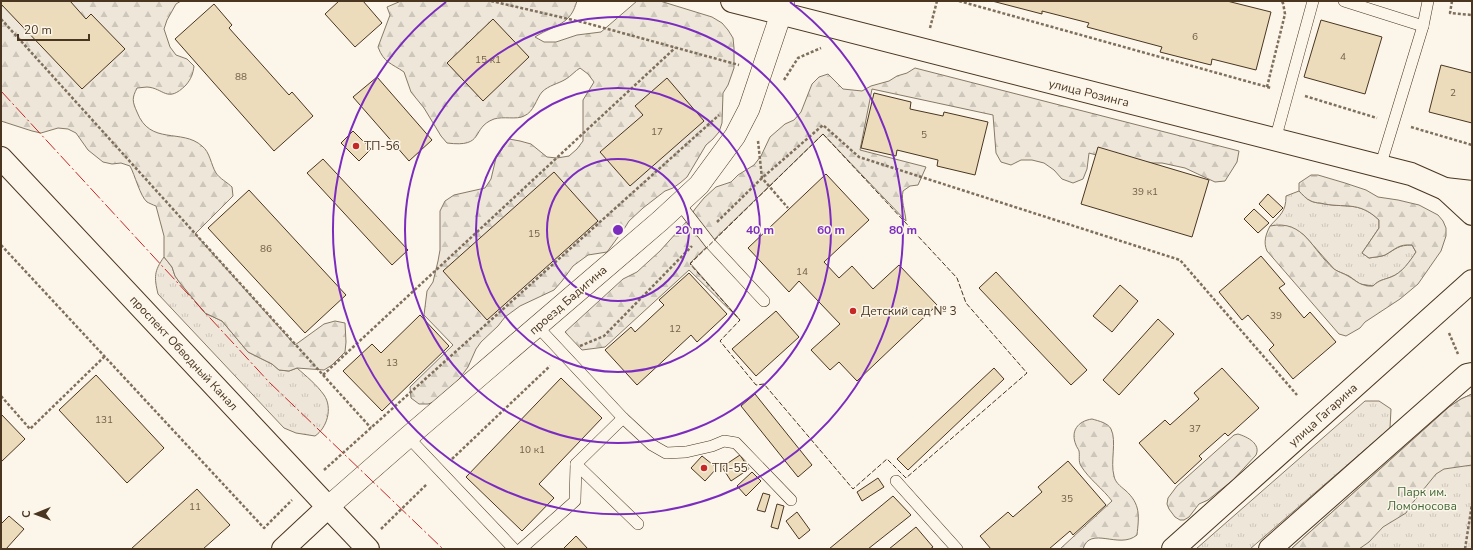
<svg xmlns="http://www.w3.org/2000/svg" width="1473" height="550" font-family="'Nunito Sans',sans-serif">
  <defs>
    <pattern id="grass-tufts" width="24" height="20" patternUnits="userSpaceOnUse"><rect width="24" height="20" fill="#ede6d9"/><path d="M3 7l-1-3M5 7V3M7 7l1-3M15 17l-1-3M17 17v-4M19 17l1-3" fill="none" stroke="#cdc6ba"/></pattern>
    <pattern id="forest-firs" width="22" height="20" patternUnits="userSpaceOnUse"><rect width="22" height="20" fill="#ede6d9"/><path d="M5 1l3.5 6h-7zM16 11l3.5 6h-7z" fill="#cdc6ba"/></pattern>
  </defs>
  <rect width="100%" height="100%" fill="#fbf6e9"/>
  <!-- grass -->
  <g fill="url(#grass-tufts)" stroke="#887966">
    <path d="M 1299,191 C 1302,194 1306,199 1311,201 C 1313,202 1317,203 1320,203 C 1345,209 1358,200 1379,220 L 1379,228 L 1362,253 L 1369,258 C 1374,257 1380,257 1385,255 C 1396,249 1398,245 1412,245 L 1416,252 C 1410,262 1402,273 1391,277 C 1383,280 1379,280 1373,286 L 1360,284 L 1349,276 L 1335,270 L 1304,235 L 1291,227 L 1270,226 C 1280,215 1286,212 1286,196 Z"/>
    <path d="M 164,257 L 172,267 L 175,276 L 180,283 L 205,313 L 222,321 L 248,352 L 272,364 L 279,370 L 289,371 L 297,368 C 306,376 317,385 324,395 C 333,408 327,428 315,436 L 296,433 L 284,428 L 158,294 C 154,277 154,271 164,257 Z"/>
    <polygon points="1472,394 1472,549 1291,549 1449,407 1461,399"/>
    <polygon points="1365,401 1379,401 1391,409 1390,428 1250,549 1196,549"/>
  </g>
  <!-- forest -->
  <g fill="url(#forest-firs)" stroke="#887966">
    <path d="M 1,1 L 181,1 L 176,4 L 167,20 L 164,29 L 170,47 L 176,55 L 187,59 L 194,66 C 193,74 191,79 186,85 C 167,104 164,88 147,87 C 144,87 140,88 137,88 C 132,98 132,101 137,112 C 150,146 182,128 202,146 C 210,152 211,165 216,173 C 219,178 228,183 232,187 L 233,196 L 195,234 L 295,345 L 324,324 L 335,321 L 345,323 L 346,342 L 345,352 L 332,365 L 324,370 L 297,368 L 289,371 L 279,370 L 272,364 L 248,352 L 222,321 L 205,313 L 180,283 L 175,276 L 172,267 L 164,257 L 164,236 L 156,206 C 153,205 149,203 147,202 C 140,196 135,175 130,166 L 121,163 L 112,164 L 103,162 L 88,150 L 76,133 L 68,129 L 58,128 L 41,133 L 32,131 L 1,121 Z"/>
    <path d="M 401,1 L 577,1 C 575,7 573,13 568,18 C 561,26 545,30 535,37 L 544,42 L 556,42 L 577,35 L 601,32 L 637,1 L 660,1 L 712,17 L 722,23 L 728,30 L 733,38 L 734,48 L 734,68 L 728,85 L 723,93 L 722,123 L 719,132 L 713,139 L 706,145 L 687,177 L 680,183 L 673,188 L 665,191 L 643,208 L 629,221 L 624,229 L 607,252 L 588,255 L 573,266 L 562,281 L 554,290 L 520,306 L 505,317 L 498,326 L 481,342 L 476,349 L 468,367 L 457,382 L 437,401 L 428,404 L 419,404 L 411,398 L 410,387 L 453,345 L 424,315 L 427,291 L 433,282 L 438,261 L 440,250 L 440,211 L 445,201 L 454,195 L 485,188 L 491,179 L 496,158 L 509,139 L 520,141 L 531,144 L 547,157 L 557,158 L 569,156 L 577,149 L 583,141 L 583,100 L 594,82 L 588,74 L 580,68 C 575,71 571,76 566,79 C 558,84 549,85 542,92 C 536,99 534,112 524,116 C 517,120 503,116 494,119 C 470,128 486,148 447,143 L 441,136 L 424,108 L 411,92 L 404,72 C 391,63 384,63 378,47 L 390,15 L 387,7 Z"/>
    <path d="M 915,68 L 1239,151 L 1237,162 L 1225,181 L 1215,182 L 1185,168 L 1162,163 L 1125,163 L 1089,153 L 1087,169 L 1083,179 L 1073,183 L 1062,179 L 1054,170 L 1044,163 L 1032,160 L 1021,160 L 1011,165 L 1001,162 L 996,153 L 993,115 L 872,89 L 860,150 L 926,167 L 918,185 L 910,186 L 903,191 C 901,201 905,210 906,221 L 823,134 L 690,263 L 740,320 L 689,270 L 605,347 L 582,350 L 565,332 L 623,279 L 637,272 L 660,251 L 687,221 L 695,209 L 704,198 L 716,187 L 731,182 L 738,175 L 754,165 L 761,156 L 770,137 L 785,124 L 794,120 L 801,112 L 812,84 L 819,77 L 828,74 L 843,89 L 862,91 L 871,86 L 889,81 L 897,76 L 907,73 Z"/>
    <path d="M 1311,175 L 1318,175 L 1345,183 L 1366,190 L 1378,197 L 1398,200 L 1419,205 L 1438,215 L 1443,221 L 1446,228 L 1446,236 L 1441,251 L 1418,284 L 1400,299 L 1365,322 L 1360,328 L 1346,336 L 1339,334 L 1267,251 C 1263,242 1266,234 1270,226 C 1305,219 1312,251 1334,269 C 1338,272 1343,273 1348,276 C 1358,282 1360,286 1373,286 C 1379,280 1383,280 1391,277 C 1402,273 1410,261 1416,252 L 1412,245 C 1398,244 1396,249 1385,255 C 1380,257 1374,257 1369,258 L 1362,253 L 1379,228 L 1379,220 C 1358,200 1345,209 1320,203 C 1317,203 1313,202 1311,201 C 1306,199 1302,194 1299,191 L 1299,183 Z"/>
    <polygon points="1472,394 1472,465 1444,469 1436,474 1410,506 1406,513 1383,527 1369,542 1359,549 1291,549 1449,407 1461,399"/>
    <path d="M 1092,419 C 1099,421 1108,423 1111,429 C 1117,441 1110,462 1114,476 C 1115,482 1120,486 1125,490 C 1141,504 1139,516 1137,535 C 1119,550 1090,525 1083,549 L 1060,549 L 1112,501 C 1103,489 1089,479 1081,466 C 1078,461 1080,456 1079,451 C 1079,450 1076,446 1076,445 C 1070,431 1078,421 1092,419 Z"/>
    <path d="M 1238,434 C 1248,437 1261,444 1256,455 L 1233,480 L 1208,500 L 1199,504 L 1189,517 L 1184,520 L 1180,520 L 1175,517 L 1169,509 L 1167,504 L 1168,498 L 1177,486 L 1234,435 Z"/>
  </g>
  <!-- building -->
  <g fill="#ecdcbc" stroke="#4a3520">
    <polygon points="1,1 70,1 86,19 91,14 125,49 82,89 1,4"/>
    <polygon points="339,1 363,1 382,23 355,47 325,14"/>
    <polygon points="992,1 1227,1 1271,12 1256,70 1212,59 1211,65 1160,52 1162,47 1087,27 1089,23 1042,11 1042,14"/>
    <polygon points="214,4 232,25 229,28 289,95 292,92 313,116 274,151 175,39"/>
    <polygon points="493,19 529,57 483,101 447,63"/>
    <polygon points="1321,20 1382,37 1365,94 1304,77"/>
    <polygon points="1441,65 1472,73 1472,123 1429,112"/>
    <polygon points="377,77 432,140 409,161 353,97"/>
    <polygon points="667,78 704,121 630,186 600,152 643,115 635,106"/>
    <polygon points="874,93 911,102 910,109 943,116 944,112 988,122 975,175 937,166 938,160 897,150 896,156 861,148"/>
    <polygon points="353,131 371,149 359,161 341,143"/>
    <polygon points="1098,147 1209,180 1192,237 1081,204"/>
    <polygon points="323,159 408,250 392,265 307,173"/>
    <polygon points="554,172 598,221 487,320 443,271"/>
    <polygon points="826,174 869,220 824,262 839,278 852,266 873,289 899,265 937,305 857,381 839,362 830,370 811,350 840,324 799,281 789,292 748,248"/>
    <polygon points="249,190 346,295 305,333 208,228"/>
    <polygon points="1268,194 1283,208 1273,218 1259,204"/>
    <polygon points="1254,209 1269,223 1258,233 1244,219"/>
    <polygon points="1261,256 1285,284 1279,288 1304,318 1310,312 1336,342 1293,379 1269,350 1274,345 1248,315 1242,320 1219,292"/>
    <polygon points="996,272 1087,370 1071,385 979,288"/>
    <polygon points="689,273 727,314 697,342 691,335 637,385 605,350 631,327 635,332 664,305 659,300"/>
    <polygon points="1120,285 1138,301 1112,332 1093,316"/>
    <polygon points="776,311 799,337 756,376 732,349"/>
    <polygon points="420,315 449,346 382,411 343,371 372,344 381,353"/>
    <polygon points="1158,319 1174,334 1119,395 1103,380"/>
    <polygon points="994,368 1004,379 908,470 897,459"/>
    <polygon points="1222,368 1259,408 1228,436 1225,433 1199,456 1202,459 1175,484 1139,443 1165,420 1170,425 1199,399 1194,393"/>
    <polygon points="96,375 164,448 127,483 59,410"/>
    <polygon points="561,378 602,418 539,484 554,498 522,531 466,477"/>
    <polygon points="755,394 812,465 798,477 741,406"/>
    <polygon points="1,414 25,439 1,462"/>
    <polygon points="740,455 749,469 731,481 722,467"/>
    <polygon points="702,456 717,468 705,481 691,468"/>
    <polygon points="1068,461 1106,505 1073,535 1070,531 1049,549 991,549 980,536 1008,512 1013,517 1042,492 1038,487"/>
    <polygon points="752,472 761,481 746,496 737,486"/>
    <polygon points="878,478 884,487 862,501 857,492"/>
    <polygon points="197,489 230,525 203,549 131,549"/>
    <polygon points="763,493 770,495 765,512 757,510"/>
    <polygon points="893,496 911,515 868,549 829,549"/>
    <polygon points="777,504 784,506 778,529 771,527"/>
    <polygon points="797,512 810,530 799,539 786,521"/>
    <polygon points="9,516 24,529 6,549 1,549 1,524"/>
    <polygon points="916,527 933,547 930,549 889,549"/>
    <polygon points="576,536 588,549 563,549"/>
  </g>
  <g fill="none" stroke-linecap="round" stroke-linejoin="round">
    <defs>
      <g id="service">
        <polyline points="1344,1 1423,26"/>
        <polyline points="1275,140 1313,1"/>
        <polyline points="1380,167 1423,26 1428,1"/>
        <polyline points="679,203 710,243 764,301"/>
        <polyline points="537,326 623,418"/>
        <polyline points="408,437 514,549"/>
        <polyline points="576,464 638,524"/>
        <polyline points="896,481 957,549"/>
        <polyline points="521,549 575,501 576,464 623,418 652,445 666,453 686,452 712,446 724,441 736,443 791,500"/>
      </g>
      <polyline id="minor" points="328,507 408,437 660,221 699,185 735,136 749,109 781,14 784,1"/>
      <g id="tertiary">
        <polyline points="732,1 1411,174 1445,189 1472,192"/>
        <polyline points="1,158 328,507"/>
        <polyline points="1445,189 1472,214"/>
      </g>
      <polyline id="secondary" points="283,549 328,507 368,549"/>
      <g id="primary">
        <polyline points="1173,549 1472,281"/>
        <polyline points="1270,549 1467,375 1472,374"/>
      </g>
    </defs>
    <!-- service casing -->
    <use href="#service" stroke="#4a3520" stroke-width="12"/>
    <!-- minor casing -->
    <use href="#minor" stroke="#4a3520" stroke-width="22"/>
    <!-- tertiary casing -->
    <use href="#tertiary" stroke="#4a3520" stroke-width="24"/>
    <!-- secondary casing -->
    <use href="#secondary" stroke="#4a3520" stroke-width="24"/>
    <!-- primary casing -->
    <use href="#primary" stroke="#4a3520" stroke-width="24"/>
    <!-- path -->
    <g stroke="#7f6f5c" stroke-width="2.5" stroke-dasharray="3 2" stroke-linecap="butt">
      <polyline points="491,1 586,23 739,65"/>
      <polyline points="959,1 1271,88"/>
      <polyline points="1452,1 1450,13 1472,15"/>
      <polyline points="1,19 371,428"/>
      <polyline points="930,28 937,1"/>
      <polyline points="784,80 798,58 821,48"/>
      <polyline points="1267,87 1285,14 1283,3 1281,1"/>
      <polyline points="1305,96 1377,118"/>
      <polyline points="1411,127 1472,145"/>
      <polyline points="758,141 762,178 788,208"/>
      <polyline points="717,222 762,178 823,125 859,157 1180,260 1297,395"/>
      <polyline points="1,245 264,528 292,500"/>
      <polyline points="1449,333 1458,354"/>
      <polyline points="580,346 604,336 692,246"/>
      <polyline points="323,375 675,48"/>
      <polyline points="1,396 30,429 105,356"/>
      <polyline points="452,459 550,366"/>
      <polyline points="324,470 719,115"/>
      <polyline points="381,529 427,484"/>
      <polyline points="1465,549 1472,504"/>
    </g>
    <!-- service -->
    <use href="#service" stroke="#fbf6e9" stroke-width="11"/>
    <!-- minor -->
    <use href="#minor" stroke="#fbf6e9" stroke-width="21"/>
    <!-- tertiary -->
    <use href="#tertiary" stroke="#fbf6e9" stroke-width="22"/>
    <!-- secondary -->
    <use href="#secondary" stroke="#fbf6e9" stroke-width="22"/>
    <!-- primary -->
    <use href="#primary" stroke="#fbf6e9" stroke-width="22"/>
    <!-- fence -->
    <polygon stroke="#4a3520" stroke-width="1" stroke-dasharray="5 2" stroke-linecap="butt" points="823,134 957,278 966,303 1027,373 906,478 887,459 853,489 764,384 756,385 720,341 740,320 690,264"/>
    <!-- power -->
    <polyline stroke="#c62828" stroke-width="1" stroke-dasharray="14 3 2 3" stroke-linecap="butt" points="1,91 269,382 443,549"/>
  </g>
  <!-- distance rings -->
  <g fill="none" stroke="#7b2cbf" stroke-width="2">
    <circle cx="618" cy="230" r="71"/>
    <circle cx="618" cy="230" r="142"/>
    <circle cx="618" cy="230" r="213"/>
    <path d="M790 2A285 285 0 1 1 446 2"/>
  </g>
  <!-- markers -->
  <g fill="#c62828" stroke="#fbf6e9" stroke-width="1.5">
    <circle cx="356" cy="146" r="4"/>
    <circle cx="853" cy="311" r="4"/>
    <circle cx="704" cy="468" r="4"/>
  </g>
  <g text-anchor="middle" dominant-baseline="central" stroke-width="3" stroke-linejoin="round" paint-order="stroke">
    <!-- number labels -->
    <g font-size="10" fill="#725f47">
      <text x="1195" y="37">6</text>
      <text x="1343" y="57">4</text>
      <text x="488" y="60">15 к1</text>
      <text x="241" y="77">88</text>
      <text x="1453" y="93">2</text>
      <text x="657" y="132">17</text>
      <text x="924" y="135">5</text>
      <text x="1145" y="192">39 к1</text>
      <text x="534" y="234">15</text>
      <text x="266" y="249">86</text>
      <text x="802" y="272">14</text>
      <text x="1276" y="316">39</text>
      <text x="675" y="329">12</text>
      <text x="392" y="363">13</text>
      <text x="104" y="420">131</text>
      <text x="1195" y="429">37</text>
      <text x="532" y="450">10 к1</text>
      <text x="1067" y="499">35</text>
      <text x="195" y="507">11</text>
    </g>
    <!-- street labels -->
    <g font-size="12" fill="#4a3520" stroke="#fbf6e9">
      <text transform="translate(1089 93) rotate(14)">улица Розинга</text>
      <text transform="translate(568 300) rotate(-41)">проезд Бадигина</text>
      <text transform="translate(184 353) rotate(47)">проспект Обводный Канал</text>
      <text transform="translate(1323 415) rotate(-42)">улица Гагарина</text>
    </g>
    <!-- poi labels -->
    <g font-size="12" fill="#4a3520" stroke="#fbf6e9" text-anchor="start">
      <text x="364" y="146">ТП-56</text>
      <text x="861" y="311">Детский сад № 3</text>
      <text x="712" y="468">ТП-55</text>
    </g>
    <!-- park labels -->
    <g font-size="12" fill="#436837" stroke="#fbf6e9">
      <text x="1422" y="492">Парк им.<tspan x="1422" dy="14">Ломоносова</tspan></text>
    </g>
  </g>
  <circle cx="618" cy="230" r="6" fill="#7b2cbf" stroke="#fbf6e9" stroke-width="2"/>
  <g font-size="12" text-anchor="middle" font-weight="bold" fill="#7b2cbf" stroke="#fbf6e9" stroke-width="3" stroke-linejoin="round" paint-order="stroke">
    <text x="689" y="234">20 m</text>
    <text x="760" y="234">40 m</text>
    <text x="831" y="234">60 m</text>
    <text x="903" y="234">80 m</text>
  </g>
  <!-- border -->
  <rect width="1473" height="550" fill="none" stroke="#4a3520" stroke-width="4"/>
  <!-- north arrow -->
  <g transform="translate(36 514) rotate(269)" stroke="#fbf6e9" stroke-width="3" paint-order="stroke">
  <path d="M0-3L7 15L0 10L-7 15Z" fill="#4a3520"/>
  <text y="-6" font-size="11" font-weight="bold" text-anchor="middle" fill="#4a3520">С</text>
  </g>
  <!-- scale -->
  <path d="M18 34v6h71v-6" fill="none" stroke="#4a3520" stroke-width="2"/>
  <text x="24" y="34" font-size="12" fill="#4a3520" stroke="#fbf6e9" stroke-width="3" paint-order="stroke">20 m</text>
</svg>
